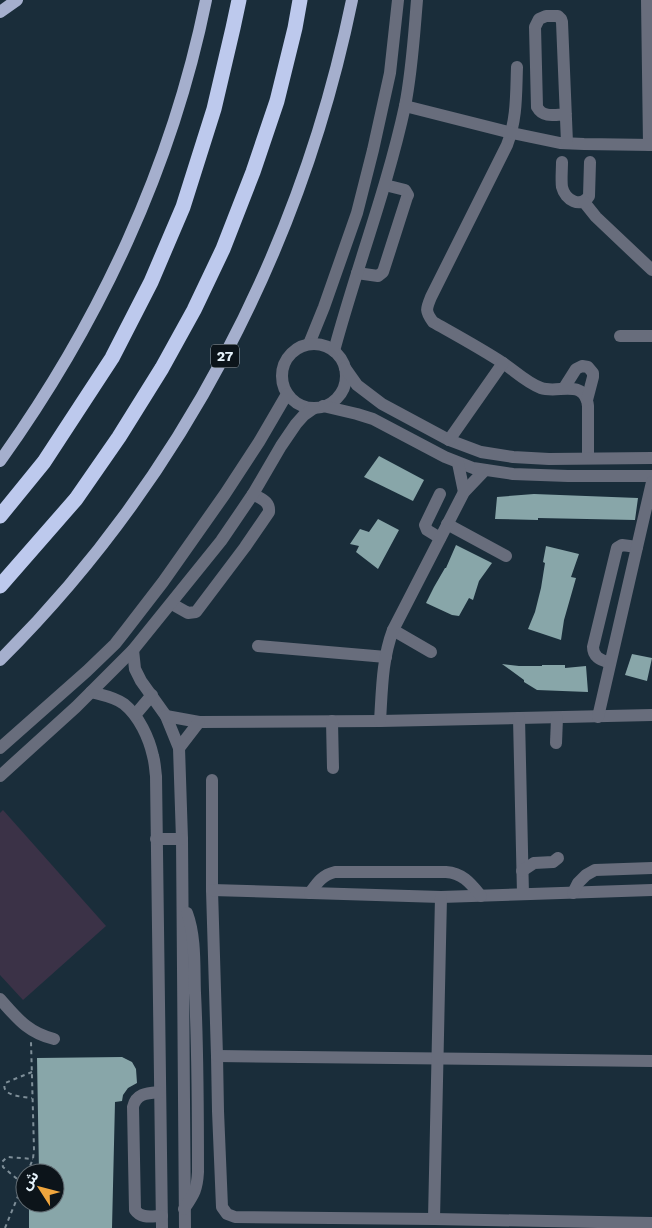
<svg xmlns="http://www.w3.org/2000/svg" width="652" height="1228" font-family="'Work Sans','Noto Sans Arabic',sans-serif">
  <rect width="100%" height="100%" fill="#1a2d3a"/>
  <!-- green -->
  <polygon fill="#3b3247" points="3,810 106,926 23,1000 0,975 0,813"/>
  <!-- building -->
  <g fill="#88a6a9">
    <polygon points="379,456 424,480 413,501 364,477"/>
    <polygon points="534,494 638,498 635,520 538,518 538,520 495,519 497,497"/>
    <polygon points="378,519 399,530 378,569 356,552 359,546 350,544 360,529 369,532"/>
    <polygon points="456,545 492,563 479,581 473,600 469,598 459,616 452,615 426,603 434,587 445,568 446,568"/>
    <polygon points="546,546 579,554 571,577 576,578 564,620 561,640 528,629 535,612 541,588 545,563 543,562"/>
    <polygon points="632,654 652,658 647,681 625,675"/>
    <polygon points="502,664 519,666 542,666 542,665 565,665 565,668 586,666 588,692 537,690 524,682 524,680"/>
    <polygon points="122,1057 132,1062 136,1069 137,1083 128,1088 123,1095 122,1101 115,1102 112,1228 29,1228 29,1208 39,1206 39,1203 55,1203 55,1173 39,1173 37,1058"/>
  </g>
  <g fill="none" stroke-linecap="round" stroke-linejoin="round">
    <!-- path -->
    <g stroke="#7e8e98" stroke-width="2" stroke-dasharray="4 4" stroke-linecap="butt">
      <path d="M 32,1072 L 5,1083 C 0,1096 24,1097 32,1098"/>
      <polyline points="27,1173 33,1159 34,1149 31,1042"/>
      <polyline points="23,1184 3,1167 2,1162 6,1158 8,1157 33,1159"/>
      <polyline points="5,1228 25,1179"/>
    </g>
    <!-- minor -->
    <g stroke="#686d7c" stroke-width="12">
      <polyline points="647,0 649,145"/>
      <path d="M 517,67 C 516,95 517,119 507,145 L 431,297 C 426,309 425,311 433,322 C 456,335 480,348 503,363 C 515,371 527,383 541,388 C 558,394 585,378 588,406 L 588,458"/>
      <polyline points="405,106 512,133 560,143 584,144 652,145"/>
      <path d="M 566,114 C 554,115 543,118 537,107 L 535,27 L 539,19 L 546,16 L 558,16 L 561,19 L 562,22 L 567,143"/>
      <path d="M 562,162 C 562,170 561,179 562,187 C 565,200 581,209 589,196 L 590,162"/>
      <polyline points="584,202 596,217 652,270"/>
      <polyline points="357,273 378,276 383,272 407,197 408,195 405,190 385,185"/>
      <polyline points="620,336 652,336"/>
      <polyline points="309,344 324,307 357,213 373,150 390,73 398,0"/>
      <circle cx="314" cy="376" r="32"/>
      <path d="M 334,351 C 356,269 387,189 405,106 C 412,71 414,35 417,0"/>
      <polyline points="345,368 357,385 382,404 449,440 481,452 513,457 549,459 652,458"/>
      <polyline points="564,388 576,369 582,366 588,367 593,373 593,377 587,400"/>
      <polyline points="323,406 357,414 373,419 445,457 473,468 513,474 568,476 652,476"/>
      <polyline points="449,440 503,363"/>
      <polyline points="458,463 464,492"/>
      <polyline points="440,494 425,525 427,530 440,538"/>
      <polyline points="447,524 506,556"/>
      <path d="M 172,604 L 188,613 L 196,612 L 245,547 L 269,512 C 270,501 261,499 253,494"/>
      <polyline points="393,630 431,652"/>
      <polyline points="258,646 386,657"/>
      <polyline points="133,650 135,669 141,681 166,716 179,748 182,839 185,1228"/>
      <path d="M 610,663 C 602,660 593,658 593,647 L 617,548 L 622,545 L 637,547"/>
      <path d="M 91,692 C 102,695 115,697 124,704 C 139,716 149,738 153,756 C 155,763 155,769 156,776 L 162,1228"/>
      <polyline points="135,715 152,695"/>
      <polyline points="166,716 199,722 380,721 652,715"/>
      <polyline points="598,717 652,482"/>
      <polyline points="519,718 523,894"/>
      <polyline points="332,721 333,768"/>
      <path d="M 380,721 C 382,690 382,659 393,630 L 464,492 L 485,470"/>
      <polyline points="556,743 557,718"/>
      <polyline points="0,748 87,671 115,644 126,630 163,582 225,494 259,442 287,394"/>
      <polyline points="179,748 199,722"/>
      <polyline points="0,776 76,707 133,650 221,541 253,494 281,446 296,424 304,415 314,408"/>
      <polyline points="212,780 212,890 217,1056 218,1111 222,1207 227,1214 235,1217 434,1219 652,1223"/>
      <polyline points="156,839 182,839"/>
      <polyline points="522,871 534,863 553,862 558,858"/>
      <polyline points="212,890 441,897 652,890"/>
      <path d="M 310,893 C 317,883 322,875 335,872 L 446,872 C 463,873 471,884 481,896"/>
      <polyline points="573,893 578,883 586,875 595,870 652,868"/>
      <path d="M 0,999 C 17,1018 28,1033 54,1039"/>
      <polyline points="217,1056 652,1061"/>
      <path d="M 160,1092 C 148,1093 136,1093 133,1107 L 135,1210 C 141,1219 152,1216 162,1216"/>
      <path d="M 184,1209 C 194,1194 197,1190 198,1172 C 198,1112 198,1052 195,993 C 194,968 196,937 187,913"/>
      <polyline points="434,1219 441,897"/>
    </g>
    <!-- major -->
    <g stroke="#a5afcd" stroke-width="12">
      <polyline points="0,12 17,0"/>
      <path d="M 0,461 C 99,323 172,167 206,0"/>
      <path d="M 0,660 C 180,481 301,248 352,0"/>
    </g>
    <!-- highway -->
    <g stroke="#bdc9ed" stroke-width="15">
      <polyline points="0,516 44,462 112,358 151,282 183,207 214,109 233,28 239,0"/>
      <polyline points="0,586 76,499 119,437 162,368 194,310 223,249 253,172 277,101 295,28 300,0"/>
    </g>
  </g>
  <g text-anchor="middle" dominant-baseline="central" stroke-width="5" stroke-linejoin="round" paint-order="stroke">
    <!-- shield labels -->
    <rect fill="#0c141a" stroke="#a5afb7" stroke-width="1" x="211" y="344.5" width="28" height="23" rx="4"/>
    <g font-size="14" font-weight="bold" fill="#e6f2fa">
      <text x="225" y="356">27</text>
    </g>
  </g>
  <!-- north arrow -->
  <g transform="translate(40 1188) rotate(306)"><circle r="24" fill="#0c141a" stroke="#636d74"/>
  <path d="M0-4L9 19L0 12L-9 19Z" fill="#f0a63e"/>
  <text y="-8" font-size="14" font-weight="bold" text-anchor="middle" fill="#e6f2fa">ش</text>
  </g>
</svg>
